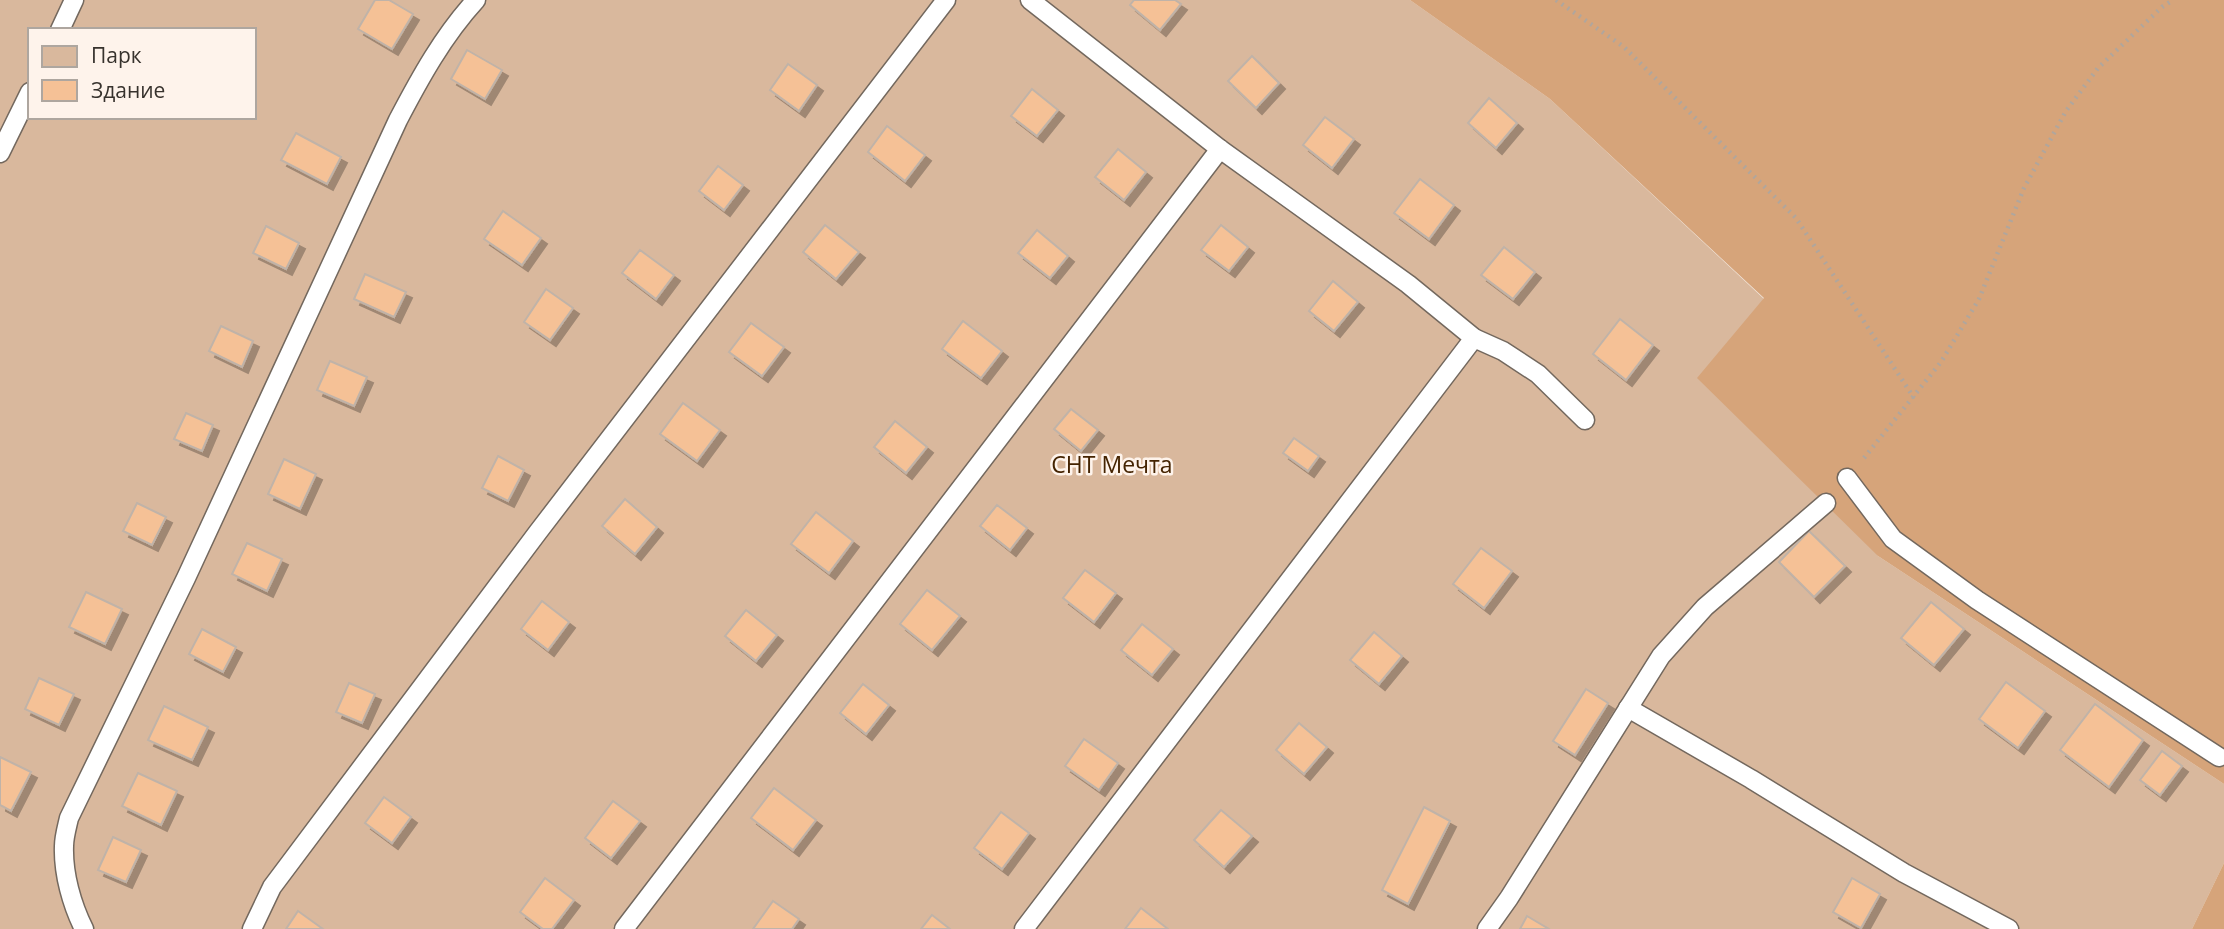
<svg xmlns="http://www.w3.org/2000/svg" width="2224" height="929" font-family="'Open Sans',sans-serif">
  <defs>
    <filter id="shadow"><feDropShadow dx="6" dy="6" stdDeviation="0" flood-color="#0004"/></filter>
  </defs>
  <rect width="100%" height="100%" fill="#f3e6db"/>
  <!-- green -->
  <path fill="#d9b89d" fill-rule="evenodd" d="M 0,0 L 1410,0 L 1550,99 L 1764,299 L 1878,556 L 2224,784 L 2224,863 L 2192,929 L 0,929 ZM 30,30 L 254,30 L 254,117 L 30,117 Z"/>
  <!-- forest -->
  <g fill="#d6a47a">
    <polygon points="1410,0 2224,0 2224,784 1878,556 1697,378 1764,298 1550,99"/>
    <polygon points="2224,863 2224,929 2192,929"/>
  </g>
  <!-- building -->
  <g fill="#f5c196" stroke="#c0b3a8" stroke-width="2" filter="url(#shadow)">
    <polygon points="375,0 389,0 413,14 392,49 358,29"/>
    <polygon points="1134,0 1175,0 1181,4 1160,30 1130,5"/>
    <polygon points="467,50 502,70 485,99 451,79"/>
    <polygon points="1252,56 1279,83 1256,108 1228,81"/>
    <polygon points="788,64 817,85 799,111 770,90"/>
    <polygon points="1032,89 1058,110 1037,136 1011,116"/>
    <polygon points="1489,98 1517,123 1496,148 1468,123"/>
    <polygon points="1325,117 1354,139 1332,168 1303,145"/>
    <polygon points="887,126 925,155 905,181 868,152"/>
    <polygon points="296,133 341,157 327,184 281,160"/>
    <polygon points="1118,149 1146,172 1124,200 1095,177"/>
    <polygon points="718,166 743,185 724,210 699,191"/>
    <polygon points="1420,179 1454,205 1429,239 1394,213"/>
    <polygon points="503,211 541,238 522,265 484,239"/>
    <polygon points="825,225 859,252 836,279 803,252"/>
    <polygon points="1221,225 1248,247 1229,271 1201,250"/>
    <polygon points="266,226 299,243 286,269 253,253"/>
    <polygon points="1037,230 1068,256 1050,278 1018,253"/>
    <polygon points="1504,247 1535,272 1513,299 1481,275"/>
    <polygon points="640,250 674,275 656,299 622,273"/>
    <polygon points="365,274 406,292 394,317 354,299"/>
    <polygon points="1333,281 1358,302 1334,331 1309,311"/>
    <polygon points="546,289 573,308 550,340 524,322"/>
    <polygon points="1620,319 1653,345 1626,380 1593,354"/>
    <polygon points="963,321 1002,351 981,378 942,349"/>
    <polygon points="751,323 784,347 762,376 729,352"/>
    <polygon points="221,326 253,341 242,367 209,351"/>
    <polygon points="330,361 367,377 354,406 317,390"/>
    <polygon points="683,403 720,430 697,461 660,434"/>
    <polygon points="1071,409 1098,430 1081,451 1054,429"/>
    <polygon points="186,413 213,425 202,451 174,439"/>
    <polygon points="895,421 927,447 906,473 874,447"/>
    <polygon points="1294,438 1319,456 1308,471 1283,453"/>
    <polygon points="498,456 524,470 508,501 482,488"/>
    <polygon points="284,459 316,474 300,509 268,494"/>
    <polygon points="625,499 657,527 635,554 602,526"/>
    <polygon points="137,503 166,517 152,545 123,531"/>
    <polygon points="997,505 1027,528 1010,550 980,526"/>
    <polygon points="816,512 853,541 829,573 791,544"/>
    <polygon points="1809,531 1845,566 1814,597 1779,562"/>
    <polygon points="247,543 282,559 267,591 232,574"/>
    <polygon points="1481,548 1512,571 1484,608 1453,584"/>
    <polygon points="1085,570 1116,593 1094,622 1063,598"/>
    <polygon points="927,590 960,616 932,650 900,624"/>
    <polygon points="86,592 122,609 105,644 69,627"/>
    <polygon points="542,601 569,622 548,650 521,629"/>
    <polygon points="1931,602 1964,629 1934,665 1901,638"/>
    <polygon points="746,610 777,635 756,661 725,636"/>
    <polygon points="1142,624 1173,649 1152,675 1121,650"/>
    <polygon points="202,629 236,647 223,672 189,654"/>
    <polygon points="1374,632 1402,656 1379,684 1350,660"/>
    <polygon points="39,678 74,694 59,725 25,709"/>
    <polygon points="2006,682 2045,711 2018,748 1979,719"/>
    <polygon points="349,683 375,694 362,723 336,712"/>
    <polygon points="863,684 889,705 866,734 840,713"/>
    <polygon points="1586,689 1608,703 1575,755 1553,741"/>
    <polygon points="2095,704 2143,740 2109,787 2060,750"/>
    <polygon points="164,706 208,727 192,760 148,740"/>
    <polygon points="1299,723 1327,747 1304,774 1276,750"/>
    <polygon points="1084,739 1118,763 1099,790 1065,766"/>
    <polygon points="2162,751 2182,766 2160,795 2140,780"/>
    <polygon points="0,757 31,772 11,811 0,805"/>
    <polygon points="138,773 177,791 161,825 122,806"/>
    <polygon points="774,788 816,820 793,850 751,818"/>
    <polygon points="384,797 411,817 392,843 365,823"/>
    <polygon points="613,801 640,821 611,858 585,838"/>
    <polygon points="1424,807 1450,821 1408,904 1382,890"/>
    <polygon points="1221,810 1252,836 1224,867 1194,840"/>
    <polygon points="1001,812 1029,833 1002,869 974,848"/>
    <polygon points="113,837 141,850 126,882 98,870"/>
    <polygon points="545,878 574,900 552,929 543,929 520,912"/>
    <polygon points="1852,878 1880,894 1861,928 1833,912"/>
    <polygon points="773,901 799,919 792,929 753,929"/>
    <polygon points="1141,908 1168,929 1125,929"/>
    <polygon points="298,911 323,929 286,929"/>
    <polygon points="932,915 950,929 921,929"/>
    <polygon points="1527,916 1549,929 1520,929"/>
  </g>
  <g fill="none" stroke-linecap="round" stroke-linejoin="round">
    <defs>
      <g id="service">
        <polyline points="1030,0 1220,149 1408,284 1474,338 1503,351 1538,374 1585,420"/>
        <polyline points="60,30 74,0"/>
        <polyline points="0,153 30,92"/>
        <polyline points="1847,478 1893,539 1977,600 2219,757"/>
        <polyline points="1628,708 1751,779 1904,873 2009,929"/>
        <path d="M 84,929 C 72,905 63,874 64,846 C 64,837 67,827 69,818 L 186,578 L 398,120 C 420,78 443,36 476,0"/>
        <polyline points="252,929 272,887 538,532 946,0"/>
        <polyline points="624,929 1220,149"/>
        <polyline points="1024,929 1474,338"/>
        <polyline points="1487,929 1509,898 1661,656 1705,607 1826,503"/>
      </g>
    </defs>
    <!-- service casing -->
    <use href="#service" stroke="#73685e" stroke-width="21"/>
    <!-- path -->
    <g stroke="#b0a69d" stroke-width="4.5" stroke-dasharray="2 5" stroke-linecap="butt">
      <polyline points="1556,0 1624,47 1796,218 1914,398"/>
      <polyline points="1864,458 1941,362 1979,299 2024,188 2066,111 2098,68 2162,7 2173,0"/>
    </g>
    <!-- service -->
    <use href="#service" stroke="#fff" stroke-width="18"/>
  </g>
  <g text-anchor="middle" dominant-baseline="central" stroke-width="5" stroke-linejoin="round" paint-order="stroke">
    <!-- park labels -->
    <g font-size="23" fill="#442301" stroke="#fef3eb">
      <text x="1112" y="464">СНТ Мечта</text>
    </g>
  </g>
  <!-- legend -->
  <rect x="28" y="28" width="228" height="91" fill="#fef3eb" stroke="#aea69f" stroke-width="2"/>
  <rect x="42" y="46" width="35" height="21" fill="#d9b89d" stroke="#aea69f" stroke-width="2"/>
  <text x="91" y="63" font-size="21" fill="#37322d">Парк</text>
  <rect x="42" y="80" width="35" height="21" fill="#f5c196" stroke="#aea69f" stroke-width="2"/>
  <text x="91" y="98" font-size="21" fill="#37322d">Здание</text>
</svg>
